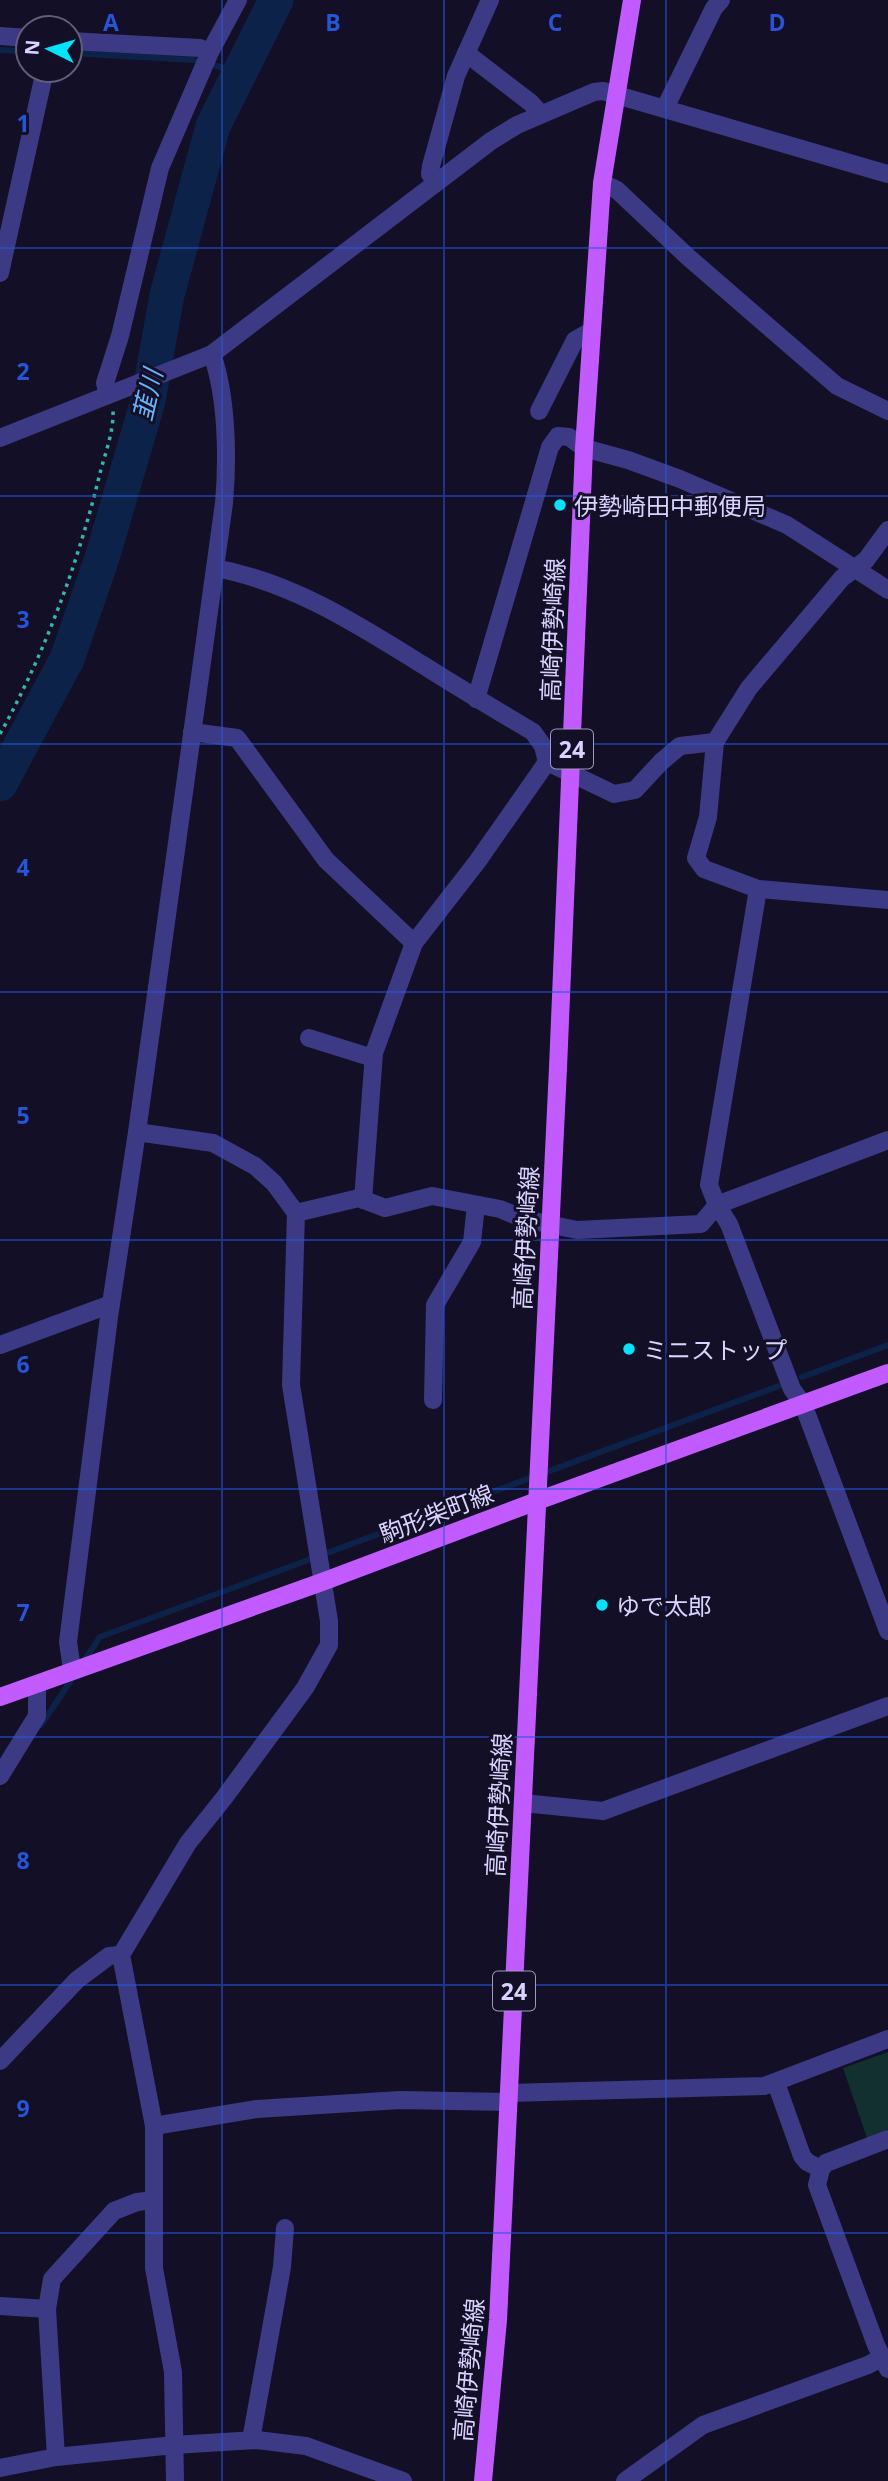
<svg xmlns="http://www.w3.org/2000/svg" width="888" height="2481" font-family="'Open Sans','Noto Sans JP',sans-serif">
  <rect width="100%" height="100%" fill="#130f26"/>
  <!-- green -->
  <polygon fill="#12302f" points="888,2052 888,2129 867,2138 843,2068"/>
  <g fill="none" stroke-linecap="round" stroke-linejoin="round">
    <!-- stream -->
    <g stroke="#0c2248" stroke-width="6">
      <polyline points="0,50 28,51"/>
      <polyline points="70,53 194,60 239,72"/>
      <polyline points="802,1377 888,1345"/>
      <polyline points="84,1661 100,1637 779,1386"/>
      <polyline points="41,1725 74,1676"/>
    </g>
    <!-- river -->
    <polyline stroke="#0c2248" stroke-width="35" points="0,784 67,659 102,558 148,401 167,295 213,126 276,0"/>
    <!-- path -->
    <path stroke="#2fb8b0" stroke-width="3.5" stroke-dasharray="3.5 5" stroke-linecap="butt" d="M 0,734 C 45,653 78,564 100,473 C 105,454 114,431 113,410"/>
    <!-- minor -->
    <g stroke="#3d3a85" stroke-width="18">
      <polyline points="0,36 28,38"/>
      <polyline points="70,41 200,48 210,52"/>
      <polyline points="466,53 531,103 541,114"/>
      <polyline points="665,108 714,8 721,0"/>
      <polyline points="436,183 430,174 431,166 456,76 490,0"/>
      <polyline points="602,183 617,190 688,257 837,386 888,411"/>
      <polyline points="0,273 45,70"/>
      <polyline points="108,395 105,383 120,336 160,168 210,52 238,0"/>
      <polyline points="539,411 575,340 591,331"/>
      <polyline points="0,438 212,354 491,141 517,125 594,92 603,91 888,174"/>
      <polyline points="888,530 866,560 842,578 749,688 715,742 708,817 696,858 704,869 758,889 709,1185 717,1205 729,1224 792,1389 803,1404 888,1631"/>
      <path d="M 215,568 C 292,582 357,624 423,665 C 459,688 496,710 533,732 L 543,746 L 547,762 L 614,794 L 635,790 L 661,762 L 680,746 L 715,742"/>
      <polyline points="476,699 550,447 558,436 569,437 584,448 628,460 680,479 787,525 888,590"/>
      <polyline points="192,732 237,738 326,860 414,943"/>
      <polyline points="758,889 888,900"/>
      <polyline points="309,1038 373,1058"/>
      <polyline points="137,1132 213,1143 255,1166 274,1183 296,1213 291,1385 329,1621 329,1645 305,1688 224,1798 188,1843 121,1955 154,2126 154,2268 173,2372 175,2481"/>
      <polyline points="363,1200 374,1053 414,943 477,862 547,762"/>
      <polyline points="296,1213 359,1198 385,1208 432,1196 500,1209 524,1219 577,1230 701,1224 717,1205 888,1140"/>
      <polyline points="0,1345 111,1304"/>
      <polyline points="433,1400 435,1305 472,1242 476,1205"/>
      <path d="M 72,1669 L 68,1642 L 109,1317 L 137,1132 L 224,503 C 228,458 227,397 212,354"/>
      <polyline points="0,1776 37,1716 37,1684"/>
      <polyline points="523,1803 603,1811 888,1706"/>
      <polyline points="0,2061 77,1980 109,1956 121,1955"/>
      <polyline points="776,2083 802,2156 807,2162 821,2169"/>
      <polyline points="509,2093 764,2086 888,2039"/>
      <polyline points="154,2126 257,2109 400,2100 508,2102"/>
      <polyline points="888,2139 826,2163 821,2169 817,2185 876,2345 888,2369"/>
      <polyline points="0,2306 47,2309"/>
      <polyline points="251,2440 282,2267 285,2228"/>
      <polyline points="56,2457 47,2309 52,2279 114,2211 137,2202 154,2200"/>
      <polyline points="0,2468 56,2457 174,2445 257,2440 306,2446 403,2481"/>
      <polyline points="625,2481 703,2425 868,2365 881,2358"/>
    </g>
    <!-- major -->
    <g stroke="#c25bff" stroke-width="18">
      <polyline points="0,1697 322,1582 537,1501 888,1373"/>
      <polyline points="483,2481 498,2320 558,1068 584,448 602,183 632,0"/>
    </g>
  </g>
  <!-- grid -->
  <path fill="none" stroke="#2655da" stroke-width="2" stroke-opacity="0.55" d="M 222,0 L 222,2481M 444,0 L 444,2481M 666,0 L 666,2481M 0,248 L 888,248M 0,496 L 888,496M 0,744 L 888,744M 0,992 L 888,992M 0,1240 L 888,1240M 0,1489 L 888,1489M 0,1737 L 888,1737M 0,1985 L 888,1985M 0,2233 L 888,2233"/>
  <!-- markers -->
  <g fill="#00e5ff" stroke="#130f26" stroke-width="2.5">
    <circle cx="560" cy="505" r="7"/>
    <circle cx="629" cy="1349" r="7"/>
    <circle cx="602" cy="1605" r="7"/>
  </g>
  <g text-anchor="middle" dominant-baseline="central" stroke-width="6" stroke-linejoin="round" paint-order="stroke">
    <!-- shield labels -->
    <g fill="#130f26" stroke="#9e99be" stroke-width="2">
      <rect x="551" y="729.5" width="42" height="39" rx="5"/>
      <rect x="493" y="1971.5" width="42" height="39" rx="5"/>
    </g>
    <g font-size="23" font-weight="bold" fill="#d9d4ff">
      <text x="572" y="749">24</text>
      <text x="514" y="1991">24</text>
    </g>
    <!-- poi labels -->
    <g font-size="24" fill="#d9d4ff" stroke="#130f26" text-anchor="start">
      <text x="574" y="505">伊勢崎田中郵便局</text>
      <text x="643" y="1349">ミニストップ</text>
      <text x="616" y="1605">ゆで太郎</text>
    </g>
    <!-- street labels -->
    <g font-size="24" fill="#d9d4ff" stroke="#130f26">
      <text transform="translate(552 630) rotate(-88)">高崎伊勢崎線</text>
      <text transform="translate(525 1238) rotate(-87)">高崎伊勢崎線</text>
      <text transform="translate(436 1513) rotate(-21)">駒形柴町線</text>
      <text transform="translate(498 1805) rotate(-87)">高崎伊勢崎線</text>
      <text transform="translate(468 2370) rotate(-85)">高崎伊勢崎線</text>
    </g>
    <!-- water labels -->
    <g font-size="26" font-style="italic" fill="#62b6ff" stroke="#130f26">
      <text transform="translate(147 395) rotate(-77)">韮川</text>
    </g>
  </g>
  <g font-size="23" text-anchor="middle" font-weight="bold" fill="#2655da" stroke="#130f26" stroke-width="6" stroke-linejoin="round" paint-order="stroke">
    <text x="111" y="31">A</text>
    <text x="333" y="31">B</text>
    <text x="555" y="31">C</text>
    <text x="777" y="31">D</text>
    <text x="23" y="132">1</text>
    <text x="23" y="380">2</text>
    <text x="23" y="628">3</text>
    <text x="23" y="876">4</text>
    <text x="23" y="1124">5</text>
    <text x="23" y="1373">6</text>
    <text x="23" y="1621">7</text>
    <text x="23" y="1869">8</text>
    <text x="23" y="2117">9</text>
  </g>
  <!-- north arrow -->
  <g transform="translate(49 49) rotate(275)"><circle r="33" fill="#130f26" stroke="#625e7d" stroke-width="2"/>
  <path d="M0-5L12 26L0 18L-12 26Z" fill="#00e5ff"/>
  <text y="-10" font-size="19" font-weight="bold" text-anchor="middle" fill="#d9d4ff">N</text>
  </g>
</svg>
